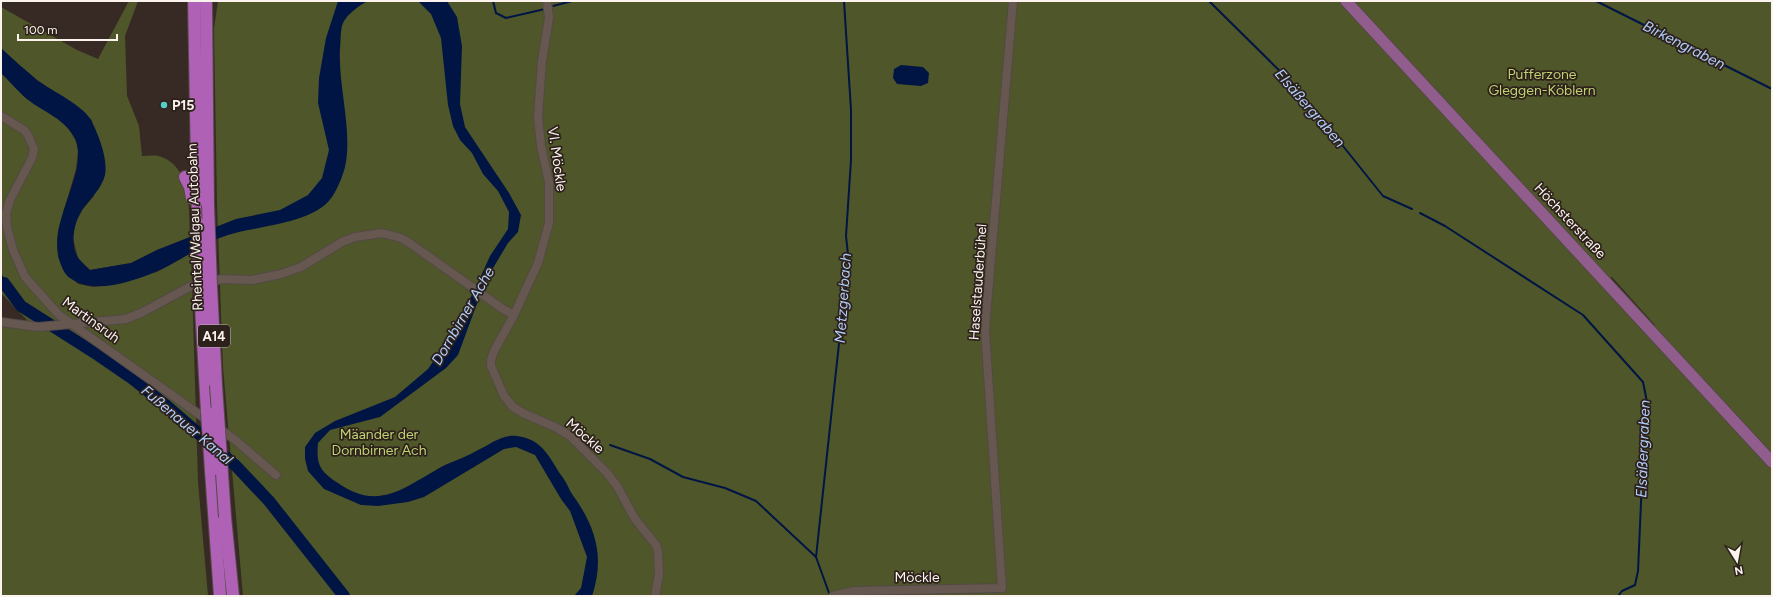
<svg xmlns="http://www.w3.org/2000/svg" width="1773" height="597" font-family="Figtree,sans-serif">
  <rect width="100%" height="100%" fill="#372a25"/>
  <!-- green -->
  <g fill="#4f572a">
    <path d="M 129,1 L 138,1 L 125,36 L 127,96 L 139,126 L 142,156 C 147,156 153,155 158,156 C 192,164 189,211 190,237 L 157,250 L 131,263 L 90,270 L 78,258 L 73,238 L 75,224 L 83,209 L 94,196 L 92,120 L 70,102 L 37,80 L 1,50 L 1,7 L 77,50 L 98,59 Z"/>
    <polygon points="218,1 1343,1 1772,466 1772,596 243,596 223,367 217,203 214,29"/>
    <polygon points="1351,1 1772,1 1772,455 1653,327 1655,325 1612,277 1609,279"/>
    <polygon points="1,73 27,99 57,118 67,127 76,140 78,150 76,169 58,230 57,243 58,257 63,269 78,284 93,287 113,284 157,272 191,253 198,482 208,596 1,596 1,320 27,323 27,320 1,293"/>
  </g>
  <!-- water -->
  <g fill="#001543">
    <path d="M 338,1 L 368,1 C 360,5 347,14 343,23 C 340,30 341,41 340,49 C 338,87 353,131 345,167 C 343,175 339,185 335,192 C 320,224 259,225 228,235 C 202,243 180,262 155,272 C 132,282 92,295 70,278 C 65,275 62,268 60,262 C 46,223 90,172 75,139 C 66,119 43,112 27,99 C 18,92 10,81 1,73 L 1,48 C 13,59 25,70 37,80 C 53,92 84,105 92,122 C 99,136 108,159 105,175 C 102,188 90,199 82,210 C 74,222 69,246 79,259 C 82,263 86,266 90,270 L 131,263 L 157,250 L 236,219 L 280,210 L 308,195 L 322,178 L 329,150 L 318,103 L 319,78 L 326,38 Z"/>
    <path d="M 418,1 L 447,1 L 457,17 L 462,46 L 460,104 L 465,127 L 509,193 L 521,215 L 518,232 L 508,243 L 480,290 L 478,301 L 458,355 L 446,368 L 380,417 L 330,430 L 318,443 C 316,465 320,471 338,483 C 380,513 407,485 445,465 C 456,460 468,456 478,450 C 491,444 502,434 517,436 C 539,439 547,452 557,469 C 559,473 563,477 565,481 C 568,485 569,490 572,494 C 596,527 605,557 592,596 L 574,596 L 581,588 L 587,557 L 570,511 L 561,499 L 535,455 L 516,447 L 504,449 L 424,497 L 408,502 L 378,506 L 361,505 L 324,489 L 308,471 L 305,459 L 305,447 L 315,433 L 335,421 L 395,397 L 428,369 L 453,332 L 476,287 L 490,256 L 508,229 L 509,212 L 498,191 L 483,174 L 472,153 L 460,140 L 453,126 L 448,105 L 441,38 L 431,14 Z"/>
    <polygon points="901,65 923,67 929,73 928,83 921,86 897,84 893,78 894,69"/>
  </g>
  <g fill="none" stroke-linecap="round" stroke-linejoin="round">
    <!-- stream -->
    <g stroke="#001543" stroke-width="2">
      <polyline points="493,1 496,13 506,18 545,9"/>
      <polyline points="1209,1 1295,86 1383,196 1412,209"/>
      <polyline points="1596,1 1772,89"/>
      <polyline points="553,6 572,1"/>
      <polyline points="1420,213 1445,226 1583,315 1643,382 1647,402 1641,427 1643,457 1638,571 1635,585 1622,591 1618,596"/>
      <polyline points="1,274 4,283"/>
      <polyline points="610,445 650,459 683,477 725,488 756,501 816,557"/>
      <polyline points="829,593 816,557 840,334 849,264 846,236 851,160 851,110 844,1"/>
    </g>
    <!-- river -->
    <polyline stroke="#001543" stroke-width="12" points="4,283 21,306 98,355 133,379 168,407 236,466 269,501 344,596"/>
    <defs>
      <g id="minor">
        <polyline points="547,1 549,18 542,61 538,117 541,146 549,182 549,223 538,263 514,315 494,351 491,360 491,366 504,396 513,407 523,413 555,427 570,436 607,473 617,486 635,519 656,545 658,551 659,574 655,596"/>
        <polyline points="1,116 24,130 28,135 34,149 32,158 10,200 6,213 7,227 13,250 25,277 59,315 234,439 276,475"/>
        <polyline points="1,322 38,327 126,319 143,312 191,286 222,279 252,280 281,274 301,267 342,242 355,237 382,233 401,238 411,244 503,309 514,315"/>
        <polyline points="833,596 854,591 1002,588 985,329 1013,1"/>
      </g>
      <polyline id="major" points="1346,1 1772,462"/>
      <g id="highway">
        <polyline points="194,1 198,223"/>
        <polyline points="206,1 208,205"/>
        <polyline points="185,177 190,187 192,198"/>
        <polyline points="211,286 216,385"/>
        <polyline points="200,289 207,412"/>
        <polyline points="211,471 220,596"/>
        <polyline points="225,517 233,596"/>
      </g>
    </defs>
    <!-- minor casing -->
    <use href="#minor" stroke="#534944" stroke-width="10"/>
    <!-- major casing -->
    <use href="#major" stroke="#534944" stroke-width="13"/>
    <!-- highway casing -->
    <use href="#highway" stroke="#534944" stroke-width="14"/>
    <!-- minor -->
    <use href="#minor" stroke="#665751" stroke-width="8"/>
    <!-- major -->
    <use href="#major" stroke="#915d8d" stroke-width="11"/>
    <!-- highway -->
    <use href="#highway" stroke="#ae61b5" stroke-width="12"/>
    <defs>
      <g id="highway-bridge">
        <polyline points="208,205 211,286"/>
        <polyline points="198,223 200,289"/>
        <polyline points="216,385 225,517"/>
        <polyline points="207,412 211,471"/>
      </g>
    </defs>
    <!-- highway-bridge casing -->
    <use href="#highway-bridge" stroke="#534944" stroke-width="14" stroke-linecap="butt"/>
    <!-- highway-bridge -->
    <use href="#highway-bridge" stroke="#ae61b5" stroke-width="12"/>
  </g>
  <!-- markers -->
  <circle fill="#55cec5" stroke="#2d211b" stroke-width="1.5" cx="164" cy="105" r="4"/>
  <g text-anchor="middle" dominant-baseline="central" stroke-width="3.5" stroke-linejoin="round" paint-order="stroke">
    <!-- shield labels -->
    <rect fill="#2d211b" stroke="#beb4af" stroke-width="1" x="198" y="325" width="32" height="22" rx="3"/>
    <g font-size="13" font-weight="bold" fill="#fcf3ef">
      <text x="214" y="336">A14</text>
    </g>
    <!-- park labels -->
    <g font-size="14" fill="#c0d273" stroke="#2d211b">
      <text x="1542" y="74">Pufferzone<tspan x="1542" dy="16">Gleggen-Köblern</tspan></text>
      <text x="379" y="434">Mäander der<tspan x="379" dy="16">Dornbirner Ach</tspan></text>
    </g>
    <!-- poi labels -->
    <g font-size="14" font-weight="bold" fill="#fcf3ef" stroke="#2d211b" text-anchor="start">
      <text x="172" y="105">P15</text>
    </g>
    <!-- street labels -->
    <g font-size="14" fill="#fcf3ef" stroke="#2d211b">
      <text transform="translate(557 159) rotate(82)">VI. Möckle</text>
      <text transform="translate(1570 221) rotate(47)">Höchsterstraße</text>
      <text transform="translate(195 227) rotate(-92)">Rheintal/Walgau Autobahn</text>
      <text transform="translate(978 282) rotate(-86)">Haselstauderbühel</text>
      <text transform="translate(91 320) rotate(36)">Martinsruh</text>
      <text transform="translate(585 436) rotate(41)">Möckle</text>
      <text x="917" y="577">Möckle</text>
    </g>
    <!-- water labels -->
    <g font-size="15" font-style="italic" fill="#b1cdfc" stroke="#2d211b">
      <text transform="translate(1684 45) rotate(27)">Birkengraben</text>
      <text transform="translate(1310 108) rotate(49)">Elsäßergraben</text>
      <text transform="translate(843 298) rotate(-86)">Metzgerbach</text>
      <text transform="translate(463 316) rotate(-60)">Dornbirner Ache</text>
      <text transform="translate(187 425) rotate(40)">Fußenauer Kanal</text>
      <text transform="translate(1643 449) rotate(-88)">Elsäßergraben</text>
    </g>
  </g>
  <!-- border -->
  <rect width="1773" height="597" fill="none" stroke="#fcf3ef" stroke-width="4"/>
  <!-- north arrow -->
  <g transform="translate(1737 561) rotate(169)" stroke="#2d211b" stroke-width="3" paint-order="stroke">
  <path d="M0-3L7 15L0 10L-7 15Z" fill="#fcf3ef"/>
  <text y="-6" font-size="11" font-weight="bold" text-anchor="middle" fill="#fcf3ef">N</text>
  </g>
  <!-- scale -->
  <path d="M18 34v6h99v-6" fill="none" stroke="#fcf3ef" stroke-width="2"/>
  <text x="24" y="34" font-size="12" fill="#fcf3ef" stroke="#2d211b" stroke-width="3" paint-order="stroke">100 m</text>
</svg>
